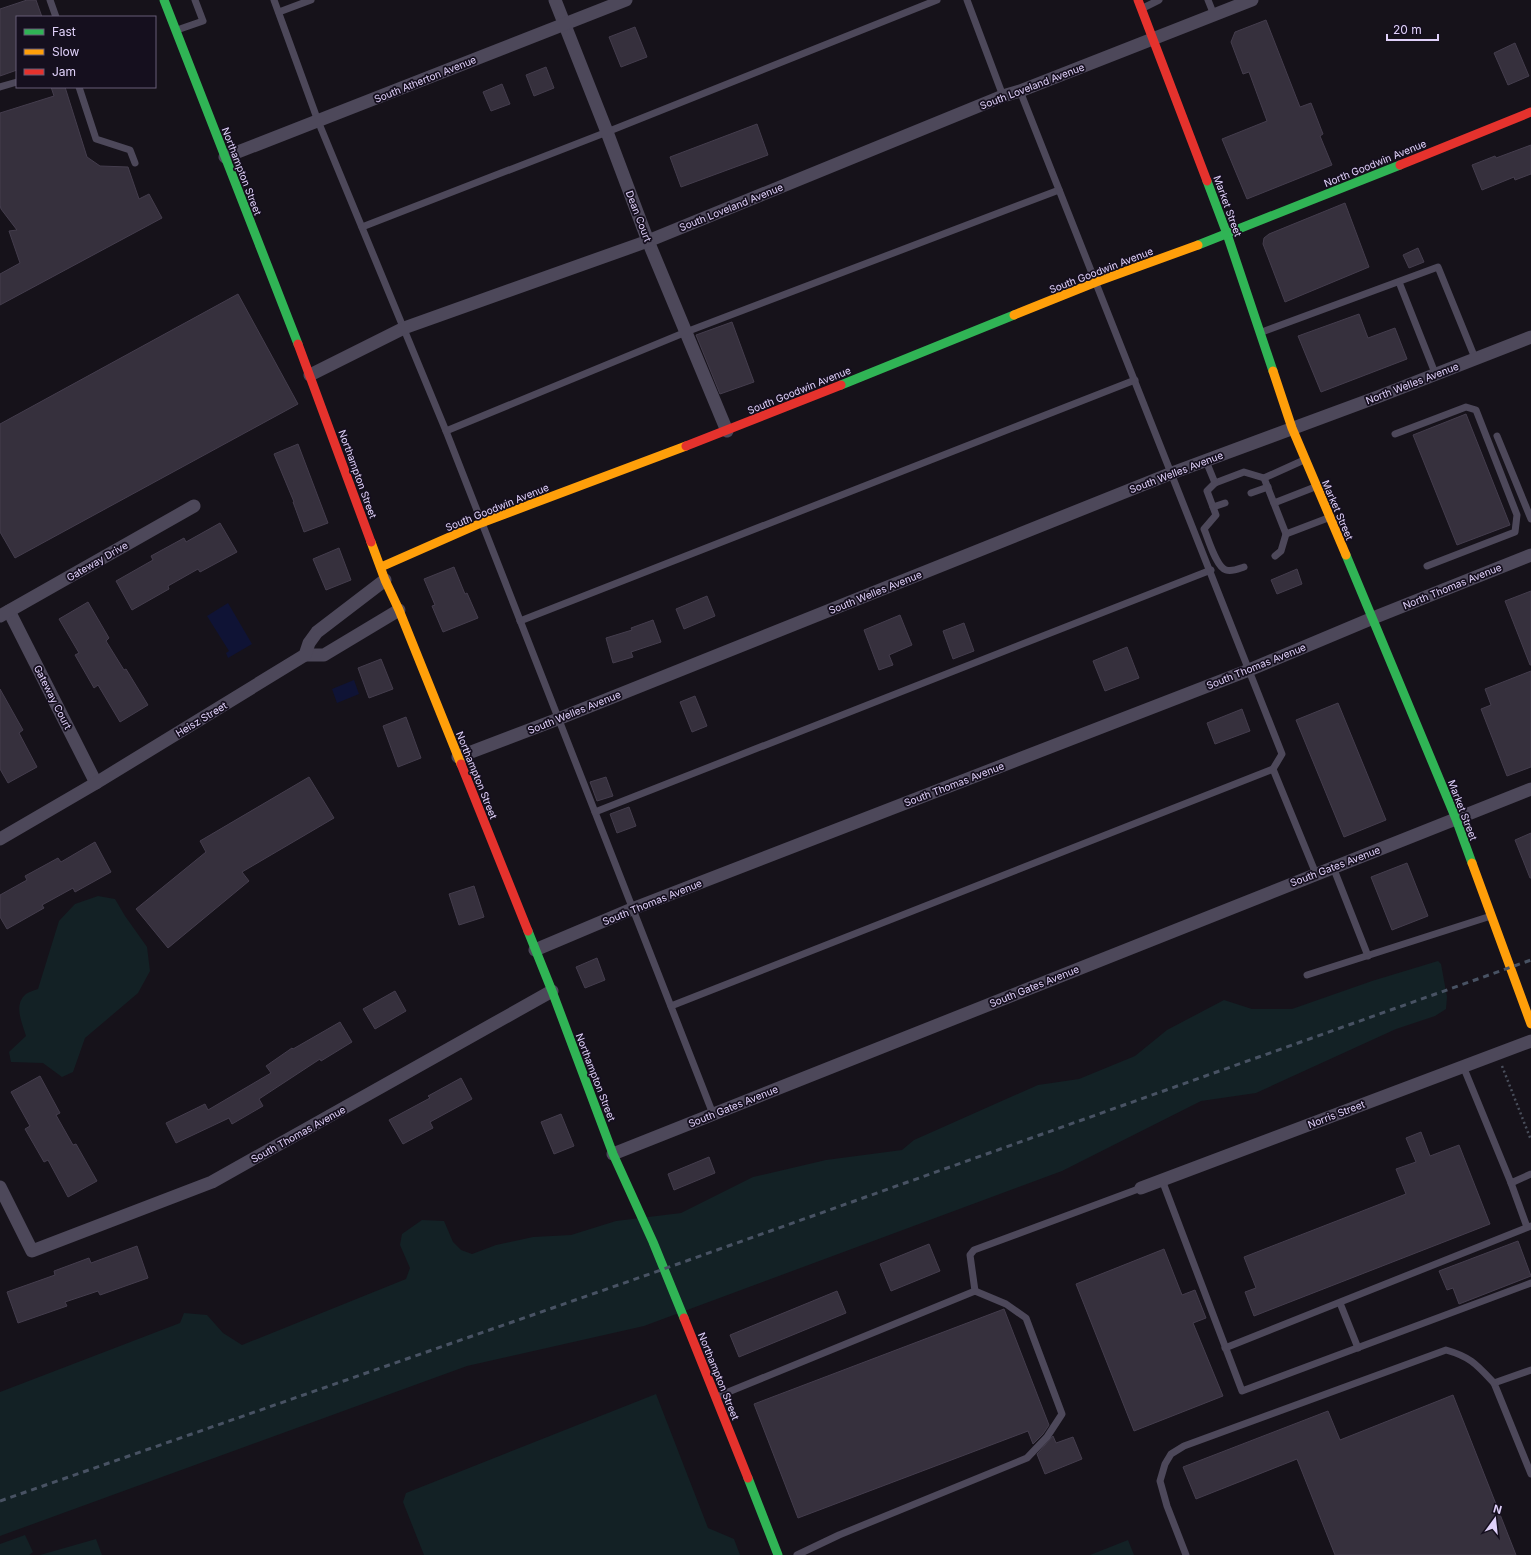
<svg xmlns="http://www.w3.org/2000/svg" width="1531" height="1555" font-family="Inter,sans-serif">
  <rect width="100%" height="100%" fill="#16121a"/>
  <!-- green -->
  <g fill="#132125">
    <path d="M 98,896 L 115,899 L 125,916 L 147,947 L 150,971 L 138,993 L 85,1038 L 73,1072 L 62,1077 L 43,1063 L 11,1062 L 9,1052 L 26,1036 C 22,1022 13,1005 26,994 C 29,992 34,990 38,989 L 59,921 L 75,904 Z"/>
    <polygon points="1438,961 1441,964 1447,997 1446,1009 1435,1016 1396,1029 1256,1093 1201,1101 1062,1171 644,1326 467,1366 0,1536 0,1392 180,1323 184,1313 207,1315 223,1333 242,1345 406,1279 410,1268 400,1245 402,1234 422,1220 444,1221 453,1242 461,1250 472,1254 496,1245 533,1237 571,1235 616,1221 681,1213 753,1177 826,1160 902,1150 914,1140 1038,1085 1079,1079 1135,1056 1167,1030 1224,1000 1252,1009 1292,1009 1372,981"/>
    <polygon points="656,1394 708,1528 734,1539 740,1555 424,1555 403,1502 406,1493"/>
    <polygon points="25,1535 33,1552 29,1555 0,1555 0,1544"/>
    <polygon points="96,1539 102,1555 40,1555"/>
    <polygon points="1128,1540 1134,1555 1090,1555"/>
  </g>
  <!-- water -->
  <g fill="#0f1335">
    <polygon points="228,603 252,644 228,658 226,653 229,651 207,616"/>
    <polygon points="354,680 359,694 337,703 332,689"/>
  </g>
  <!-- building -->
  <g fill="#36303d" stroke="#443d4d">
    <polygon points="27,0 36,0 42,17 17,17 17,70 0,76 0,9"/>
    <polygon points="1266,20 1300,107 1311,103 1323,134 1320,136 1332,165 1247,199 1222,139 1267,121 1249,72 1243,74 1231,42 1235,32"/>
    <polygon points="635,27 647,57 621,67 609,37"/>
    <polygon points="1515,43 1529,76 1508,85 1494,53"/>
    <polygon points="546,67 554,88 534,96 526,75"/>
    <polygon points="502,84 510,104 491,111 483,92"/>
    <polygon points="51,87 65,87 87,157 100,166 128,167 139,199 149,194 162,218 0,305 0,274 20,263 9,231 17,230 1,209 0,205 0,113 54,96"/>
    <polygon points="757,124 768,155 681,187 670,157"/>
    <polygon points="1531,145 1531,174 1515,180 1514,177 1482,190 1472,165 1495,156 1496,158"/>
    <polygon points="1345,203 1369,267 1285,302 1263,244 1264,238 1269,234"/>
    <polygon points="1418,248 1424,262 1409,268 1403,255"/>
    <polygon points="238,294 298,404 15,558 0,532 0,424"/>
    <polygon points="1359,314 1368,338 1395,328 1407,359 1321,392 1298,336"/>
    <polygon points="732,322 754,382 720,394 696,335"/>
    <polygon points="1466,414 1510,525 1457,545 1413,435"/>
    <polygon points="298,444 328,523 304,532 293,502 294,502 274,454"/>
    <polygon points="220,523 237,552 200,572 198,569 168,586 169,589 132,610 116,581 153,560 151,556 184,538 186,542"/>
    <polygon points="339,548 351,580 326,590 313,559"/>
    <polygon points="454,567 465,594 467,593 478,618 443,632 432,606 435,605 424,579"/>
    <polygon points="1297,569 1302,584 1277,594 1271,580"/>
    <polygon points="1531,591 1531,665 1530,665 1505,601"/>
    <polygon points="707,596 715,616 684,629 676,609"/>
    <polygon points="88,602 109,638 106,641 124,670 126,669 148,705 120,722 98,685 94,688 75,655 79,653 59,619"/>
    <polygon points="900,615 912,645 889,655 893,665 879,670 864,630"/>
    <polygon points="653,620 661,642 631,652 633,657 613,663 606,638 632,630 631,628"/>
    <polygon points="964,623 974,651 953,659 943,631"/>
    <polygon points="1127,647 1139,678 1105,691 1093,661"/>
    <polygon points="381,659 393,689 369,698 358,668"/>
    <polygon points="1531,671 1531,767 1507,776 1481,709 1491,705 1485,689"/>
    <polygon points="0,689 23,730 19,733 37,767 8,783 0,769"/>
    <polygon points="695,696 707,726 692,732 680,702"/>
    <polygon points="1338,703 1386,820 1344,837 1296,720"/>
    <polygon points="1242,709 1250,731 1215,744 1207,723"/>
    <polygon points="406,717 421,758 398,767 383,726"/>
    <polygon points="309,777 334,818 242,872 249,881 168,948 136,909 206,852 200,841"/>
    <polygon points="606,777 613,796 597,801 590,782"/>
    <polygon points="629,807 636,826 617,833 610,814"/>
    <polygon points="1531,833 1531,878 1530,878 1515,840"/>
    <polygon points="95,842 111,872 75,892 73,888 42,905 44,908 7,929 0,917 0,895 27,880 25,876 58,858 61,862"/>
    <polygon points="1407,863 1428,916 1392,930 1371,877"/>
    <polygon points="474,886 484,917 459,925 449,894"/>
    <polygon points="597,958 605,980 585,988 576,967"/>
    <polygon points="395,991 406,1011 375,1029 363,1009"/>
    <polygon points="340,1022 352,1042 321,1061 320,1059 259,1099 263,1106 232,1124 229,1118 176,1143 166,1123 205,1104 208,1110 271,1073 266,1066 292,1048 293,1049"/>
    <polygon points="40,1076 60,1113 56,1115 73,1145 76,1144 97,1181 68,1197 48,1160 44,1162 25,1129 30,1126 11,1092"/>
    <polygon points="461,1078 472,1099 430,1122 433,1128 403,1144 389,1120 430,1098 428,1096"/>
    <polygon points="561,1114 574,1146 554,1154 541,1122"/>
    <polygon points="1421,1132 1430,1156 1459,1145 1490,1224 1254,1316 1245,1292 1256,1288 1244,1257 1406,1194 1396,1169 1416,1162 1406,1138"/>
    <polygon points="709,1157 715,1173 674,1190 668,1174"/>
    <polygon points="1518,1241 1531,1276 1459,1304 1453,1288 1447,1290 1439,1271"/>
    <polygon points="929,1244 940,1271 891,1291 880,1264"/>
    <polygon points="137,1246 148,1278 100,1295 98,1291 65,1302 67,1306 18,1323 7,1292 55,1275 54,1271 89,1258 91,1263"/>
    <polygon points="1164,1249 1182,1295 1195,1290 1206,1318 1193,1323 1223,1396 1134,1431 1076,1284"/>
    <polygon points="837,1291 846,1313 739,1357 730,1335"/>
    <polygon points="1004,1309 1049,1425 1043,1434 1033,1444 1028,1431 798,1518 754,1404"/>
    <polygon points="1453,1395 1516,1555 1335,1555 1297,1459 1196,1499 1183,1467 1328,1411 1340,1440"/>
    <polygon points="1053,1436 1056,1443 1073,1437 1082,1459 1045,1474 1037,1454"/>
  </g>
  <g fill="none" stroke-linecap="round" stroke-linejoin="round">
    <!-- path -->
    <polyline stroke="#494e5b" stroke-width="2.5" stroke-dasharray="2 3" stroke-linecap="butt" points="1502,1066 1531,1140"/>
    <!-- lane -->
    <g stroke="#4d485a" stroke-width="7">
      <polyline points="50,0 56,17"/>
      <polyline points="274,0 318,121 446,431 713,1114"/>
      <polyline points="967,0 1003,96"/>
      <polyline points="1208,0 1214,15"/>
      <polyline points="1143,8 1159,0"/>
      <polyline points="279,12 311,0"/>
      <polyline points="177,30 203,21 195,0"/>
      <polyline points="0,87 17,82"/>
      <polyline points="79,87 96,139 130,150 135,163"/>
      <polyline points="362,227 607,132 937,0"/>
      <polyline points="1399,282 1435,373"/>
      <polyline points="1262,332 1438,267 1475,358"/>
      <polyline points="446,431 686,332 1059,190"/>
      <polyline points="1395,434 1466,407 1476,410 1517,515 1515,532 1427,566"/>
      <polyline points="1497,436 1531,519"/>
      <polyline points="1206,461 1215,483 1244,472 1264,478 1286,534 1328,518"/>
      <polyline points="1264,478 1304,460"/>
      <path d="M 1215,483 L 1207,491 L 1216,515 L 1204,529 C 1208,538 1216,567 1226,570 C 1232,572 1238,569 1244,567"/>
      <polyline points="1251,493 1268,487"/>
      <polyline points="1274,503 1315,487"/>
      <polyline points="1213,507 1225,503"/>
      <polyline points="1275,556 1281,551 1286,534"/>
      <polyline points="520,621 1135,380"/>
      <polyline points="1273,769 1316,874"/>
      <polyline points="595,812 1211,570"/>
      <polyline points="1333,867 1368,956"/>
      <polyline points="1307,975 1491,916"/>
      <polyline points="671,1006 1273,769 1282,754 1020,91"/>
      <polyline points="1463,1066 1511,1183 1531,1174"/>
      <polyline points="1162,1180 1242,1391 1531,1283"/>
      <polyline points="1511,1183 1527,1227"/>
      <polyline points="975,1291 970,1255 974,1250 1141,1188"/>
      <polyline points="1340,1303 1358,1348"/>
      <polyline points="1225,1348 1531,1226"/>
      <polyline points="1531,1370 1494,1383 1531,1474"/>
      <polyline points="716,1397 975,1291 1006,1304 1026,1318 1062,1414 1047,1437 1027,1458 839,1535 797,1555"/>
      <path d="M 1186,1555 L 1167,1506 L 1160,1481 L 1165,1464 L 1171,1454 L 1184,1446 L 1446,1350 C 1471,1357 1477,1365 1494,1383"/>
    </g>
    <!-- street -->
    <g stroke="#4d485a" stroke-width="13">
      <polyline points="555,0 607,132 648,241 727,431"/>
      <polyline points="225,157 626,0"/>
      <polyline points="310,375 404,328 648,241 1003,96 1020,91 1252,0"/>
      <polyline points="9,611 96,783"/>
      <polyline points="0,616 194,506"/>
      <polyline points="305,655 324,655 399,610"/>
      <polyline points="458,757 558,719 1172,473 1380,396 1531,337"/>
      <polyline points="0,839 96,783 305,655 309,643 317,632 385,580"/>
      <polyline points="535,950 632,909 1249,670 1373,618 1531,555"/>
      <polyline points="613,1154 1531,789"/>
      <polyline points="0,1187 32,1251 212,1182 552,991"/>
      <polyline points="1141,1188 1531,1041"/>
    </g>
    <!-- fast -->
    <g stroke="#30b455" stroke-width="9">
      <polyline points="164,0 298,344"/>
      <polyline points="1207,181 1227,234 1273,371"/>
      <polyline points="1198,245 1400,165"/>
      <polyline points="841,385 1014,315"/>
      <polyline points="1346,555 1456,819 1472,863"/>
      <polyline points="528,931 552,991 613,1154 653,1242 684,1318"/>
      <polyline points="748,1478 778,1555"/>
    </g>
    <!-- slow -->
    <g stroke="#ff9f0a" stroke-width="9">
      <polyline points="1014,315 1096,282 1198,245"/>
      <polyline points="1273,371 1292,428 1346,555"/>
      <polyline points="371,542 385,580 399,610 461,764"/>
      <polyline points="381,567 481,523 686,446"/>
      <polyline points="1472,863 1531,1024"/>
    </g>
    <!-- jam -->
    <g stroke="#e5322d" stroke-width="9">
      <polyline points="1138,0 1207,181"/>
      <polyline points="1400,165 1531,112"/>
      <polyline points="298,344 371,542"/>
      <polyline points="686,446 841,385"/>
      <polyline points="461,764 528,931"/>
      <polyline points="684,1318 748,1478"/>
    </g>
    <!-- rail -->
    <polyline stroke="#485263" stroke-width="3" stroke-dasharray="6 5" stroke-linecap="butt" points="0,1501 644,1276 1531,960"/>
  </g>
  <g text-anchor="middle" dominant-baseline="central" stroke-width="3.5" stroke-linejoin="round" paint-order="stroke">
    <!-- street labels -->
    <g font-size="10" fill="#e0d1fa" stroke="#150f1e">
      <text transform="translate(425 79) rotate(-22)">South Atherton Avenue</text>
      <text transform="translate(1032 86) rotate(-21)">South Loveland Avenue</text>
      <text transform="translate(1375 163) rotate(-22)">North Goodwin Avenue</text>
      <text transform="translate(242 171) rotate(69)">Northampton Street</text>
      <text transform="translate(1228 206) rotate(70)">Market Street</text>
      <text transform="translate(731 207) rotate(-22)">South Loveland Avenue</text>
      <text transform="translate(639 216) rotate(69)">Dean Court</text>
      <text transform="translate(1101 270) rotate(-21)">South Goodwin Avenue</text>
      <text transform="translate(1412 383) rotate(-21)">North Welles Avenue</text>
      <text transform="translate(799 390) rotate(-22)">South Goodwin Avenue</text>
      <text transform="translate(1176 472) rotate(-21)">South Welles Avenue</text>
      <text transform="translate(358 474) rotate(70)">Northampton Street</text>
      <text transform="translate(497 507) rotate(-22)">South Goodwin Avenue</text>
      <text transform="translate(1338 510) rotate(67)">Market Street</text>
      <text transform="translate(97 561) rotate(-30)">Gateway Drive</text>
      <text transform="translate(1452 586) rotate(-22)">North Thomas Avenue</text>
      <text transform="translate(875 592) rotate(-22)">South Welles Avenue</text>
      <text transform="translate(1256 666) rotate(-22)">South Thomas Avenue</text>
      <text transform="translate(53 697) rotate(63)">Gateway Court</text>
      <text transform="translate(574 712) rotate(-22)">South Welles Avenue</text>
      <text transform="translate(201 719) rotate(-31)">Heisz Street</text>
      <text transform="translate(477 775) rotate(68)">Northampton Street</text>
      <text transform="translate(954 784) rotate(-21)">South Thomas Avenue</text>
      <text transform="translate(1463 810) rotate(69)">Market Street</text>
      <text transform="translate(1335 866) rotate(-21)">South Gates Avenue</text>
      <text transform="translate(652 902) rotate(-22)">South Thomas Avenue</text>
      <text transform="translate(1034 986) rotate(-22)">South Gates Avenue</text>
      <text transform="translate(596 1077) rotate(69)">Northampton Street</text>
      <text transform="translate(733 1106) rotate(-22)">South Gates Avenue</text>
      <text transform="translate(1336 1114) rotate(-21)">Norris Street</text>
      <text transform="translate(298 1134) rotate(-29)">South Thomas Avenue</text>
      <text transform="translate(719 1376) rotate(68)">Northampton Street</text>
    </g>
  </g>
  <!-- legend -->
  <rect x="16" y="16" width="140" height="72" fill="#150f1e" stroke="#665d76"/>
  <rect x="24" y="29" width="20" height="6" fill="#30b455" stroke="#665d76"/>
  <text x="52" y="36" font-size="12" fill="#e0d1fa">Fast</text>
  <rect x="24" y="49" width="20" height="6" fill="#ff9f0a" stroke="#665d76"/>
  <text x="52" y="56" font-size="12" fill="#e0d1fa">Slow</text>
  <rect x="24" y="69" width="20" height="6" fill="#e5322d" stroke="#665d76"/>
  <text x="52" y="76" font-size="12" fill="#e0d1fa">Jam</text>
  <!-- north arrow -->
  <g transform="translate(1495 1519) rotate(15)" stroke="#150f1e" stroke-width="3" paint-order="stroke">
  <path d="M0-3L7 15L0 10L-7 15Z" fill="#e0d1fa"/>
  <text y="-6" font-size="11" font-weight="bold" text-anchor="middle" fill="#e0d1fa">N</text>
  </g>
  <!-- scale -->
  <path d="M1387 34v6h51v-6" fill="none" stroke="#e0d1fa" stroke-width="2"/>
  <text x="1393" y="34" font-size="12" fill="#e0d1fa" stroke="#150f1e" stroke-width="3" paint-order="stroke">20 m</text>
</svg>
